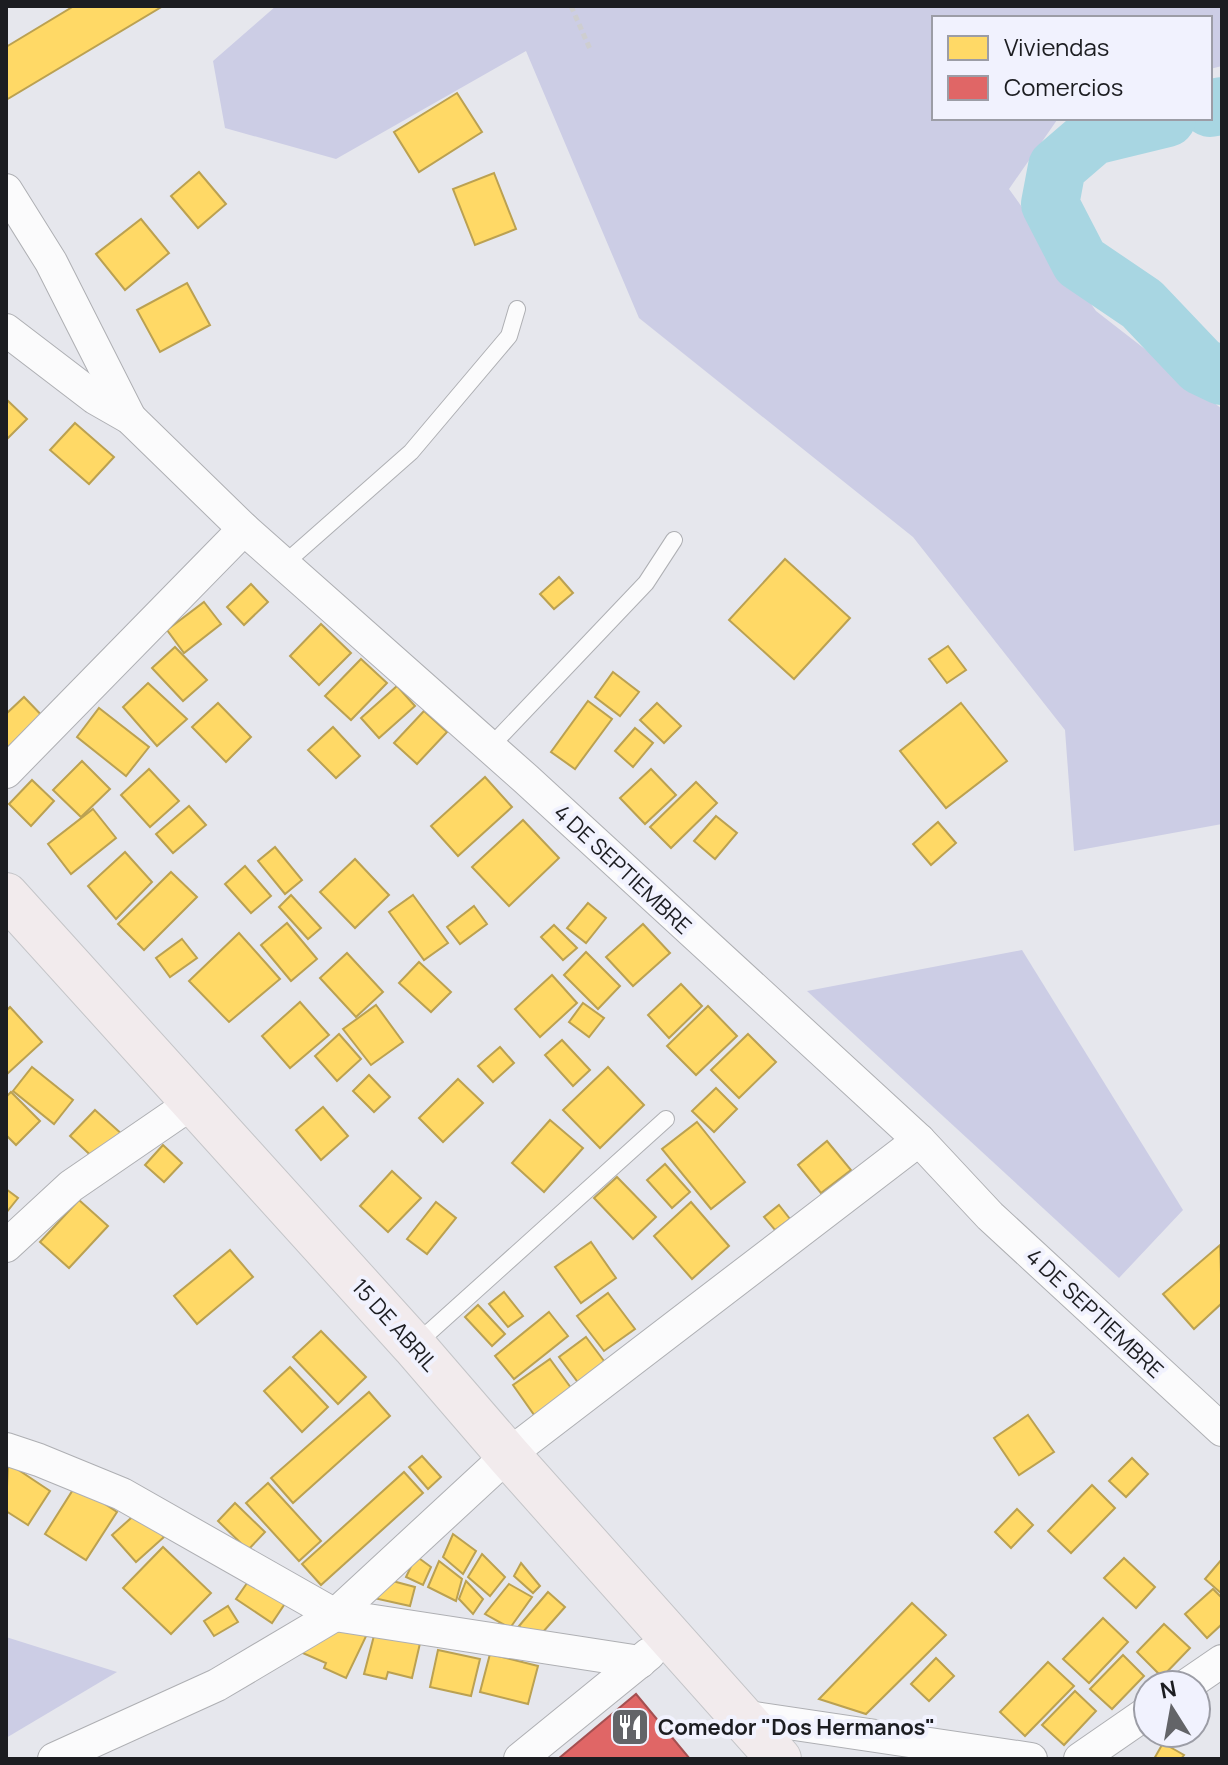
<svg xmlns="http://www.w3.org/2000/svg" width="1228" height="1765" font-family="Manrope,sans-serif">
  <rect width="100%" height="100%" fill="#e6e7ed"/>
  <!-- green -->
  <g fill="#cccde5">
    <polygon points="276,6 1222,6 1222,66 1210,69 1210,18 934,18 934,118 1064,118 1057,120 1009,189 1096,311 1222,409 1222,824 1074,851 1065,730 913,537 639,318 526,51 336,159 225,128 213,61"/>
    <polygon points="1022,950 1183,1210 1119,1278 807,991"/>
    <polygon points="6,1637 117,1672 6,1738"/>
  </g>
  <!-- homes -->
  <g fill="#ffd966" stroke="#bba151" stroke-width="2">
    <polygon points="74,6 163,6 6,100 6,47"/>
    <polygon points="457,93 482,132 419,172 394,132"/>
    <polygon points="199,172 226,204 198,228 171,196"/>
    <polygon points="494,173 516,229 475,245 453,189"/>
    <polygon points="141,219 169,253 125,290 96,254"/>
    <polygon points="187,283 210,325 160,352 137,310"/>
    <polygon points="6,399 27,419 6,440"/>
    <polygon points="75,423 114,457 89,484 50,450"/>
    <polygon points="785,559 850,618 794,679 729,620"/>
    <polygon points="559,577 573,593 554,609 540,594"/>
    <polygon points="251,584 268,602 244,625 227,607"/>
    <polygon points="204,602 221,624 184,653 167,630"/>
    <polygon points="321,624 351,653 319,685 290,656"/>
    <polygon points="948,646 966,670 947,683 929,659"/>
    <polygon points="175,647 207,680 183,701 152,668"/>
    <polygon points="361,659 387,683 351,720 325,696"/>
    <polygon points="613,672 639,692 620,716 595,697"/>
    <polygon points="148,683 187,719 157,746 123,707"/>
    <polygon points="397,686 415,706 379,738 361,718"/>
    <polygon points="24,697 50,724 6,766 6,714"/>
    <polygon points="588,701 612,719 575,769 551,752"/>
    <polygon points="218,703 251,737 226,762 192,727"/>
    <polygon points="657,703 681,726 664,743 640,720"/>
    <polygon points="961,703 1007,761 946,808 900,751"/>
    <polygon points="99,708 149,747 126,776 77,737"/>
    <polygon points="424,711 447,732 417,764 394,743"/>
    <polygon points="333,727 360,756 336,778 308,750"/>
    <polygon points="635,728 653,743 633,767 615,751"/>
    <polygon points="82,761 110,789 81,817 53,790"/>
    <polygon points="149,769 179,801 150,827 121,795"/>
    <polygon points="651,769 676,795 645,824 620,798"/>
    <polygon points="485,777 512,807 458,856 431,826"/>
    <polygon points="32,780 54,801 31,826 9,804"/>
    <polygon points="696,782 717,803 671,848 650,827"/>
    <polygon points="189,806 206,825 173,853 156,834"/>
    <polygon points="93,809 116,838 71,874 48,844"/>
    <polygon points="716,816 737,833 715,859 694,841"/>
    <polygon points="523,820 559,858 509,906 472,867"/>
    <polygon points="938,822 956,843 931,865 913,844"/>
    <polygon points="275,847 302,880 285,894 258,861"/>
    <polygon points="125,852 152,882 116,919 88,886"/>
    <polygon points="355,859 389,895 355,928 320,892"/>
    <polygon points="245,866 271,896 251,913 225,884"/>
    <polygon points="171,872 197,897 144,950 118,924"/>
    <polygon points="291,895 321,928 308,939 279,907"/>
    <polygon points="413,895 448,943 424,960 389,912"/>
    <polygon points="588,903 606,918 586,943 567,928"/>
    <polygon points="474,906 487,924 460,944 447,927"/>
    <polygon points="287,923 317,959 291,981 261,945"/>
    <polygon points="643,924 670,953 633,986 606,957"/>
    <polygon points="554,925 577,948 563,960 541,937"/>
    <polygon points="239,933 280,979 229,1022 189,981"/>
    <polygon points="182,939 197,958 170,977 156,958"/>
    <polygon points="586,952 620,986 598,1009 564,975"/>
    <polygon points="347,953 383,992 356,1017 320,978"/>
    <polygon points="419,962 451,992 431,1012 399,983"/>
    <polygon points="552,975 577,1003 540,1037 515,1009"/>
    <polygon points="681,984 702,1006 669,1038 648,1015"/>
    <polygon points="300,1002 329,1035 290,1068 262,1036"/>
    <polygon points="583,1003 604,1018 589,1037 569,1022"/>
    <polygon points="376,1005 403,1042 371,1065 343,1029"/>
    <polygon points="708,1006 737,1036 696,1075 667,1046"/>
    <polygon points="10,1007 42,1042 6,1075 6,1011"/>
    <polygon points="339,1034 361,1059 337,1081 315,1056"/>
    <polygon points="748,1034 776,1062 739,1098 711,1070"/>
    <polygon points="562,1040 590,1070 573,1086 545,1055"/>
    <polygon points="500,1047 514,1063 493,1082 478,1066"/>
    <polygon points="32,1067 73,1100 54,1124 13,1091"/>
    <polygon points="608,1067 644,1105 600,1148 563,1110"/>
    <polygon points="369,1075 390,1097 374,1112 353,1091"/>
    <polygon points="458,1079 483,1103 443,1142 419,1118"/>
    <polygon points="716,1088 737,1109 714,1132 692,1111"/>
    <polygon points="11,1092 40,1121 16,1145 6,1135 6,1097"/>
    <polygon points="323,1107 348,1136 321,1160 296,1130"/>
    <polygon points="95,1110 124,1136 99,1163 70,1136"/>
    <polygon points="550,1120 583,1148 544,1192 512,1163"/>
    <polygon points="697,1122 745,1182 711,1209 662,1149"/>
    <polygon points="827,1141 851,1170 821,1193 798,1165"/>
    <polygon points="163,1145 182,1163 164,1182 145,1165"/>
    <polygon points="665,1164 690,1192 672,1208 647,1180"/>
    <polygon points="392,1171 421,1198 388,1232 360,1206"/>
    <polygon points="617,1177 656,1217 633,1239 594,1198"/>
    <polygon points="6,1189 18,1198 6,1213"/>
    <polygon points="79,1200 108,1226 69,1268 40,1242"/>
    <polygon points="436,1202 456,1218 427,1254 407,1239"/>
    <polygon points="691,1202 729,1246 692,1279 654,1236"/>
    <polygon points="779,1205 790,1219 775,1230 764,1217"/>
    <polygon points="591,1242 616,1278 581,1303 555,1267"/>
    <polygon points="1220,1245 1222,1303 1194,1329 1163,1294"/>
    <polygon points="230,1250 253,1277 197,1324 174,1296"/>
    <polygon points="504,1292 523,1316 508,1327 489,1304"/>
    <polygon points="608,1293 635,1329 604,1351 577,1316"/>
    <polygon points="478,1305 505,1334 492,1346 465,1317"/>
    <polygon points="549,1312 568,1336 514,1379 495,1356"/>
    <polygon points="321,1331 366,1377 338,1404 293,1357"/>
    <polygon points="586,1337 607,1365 580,1385 559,1357"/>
    <polygon points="550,1359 574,1392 537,1419 513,1385"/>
    <polygon points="290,1367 328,1407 302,1432 264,1391"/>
    <polygon points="369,1392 390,1416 293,1503 271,1478"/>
    <polygon points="1028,1415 1054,1452 1019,1475 994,1438"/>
    <polygon points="422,1456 441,1477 428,1489 409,1467"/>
    <polygon points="1132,1458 1148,1474 1126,1497 1109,1481"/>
    <polygon points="8,1463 50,1491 28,1525 6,1511"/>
    <polygon points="404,1472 423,1493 321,1585 302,1564"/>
    <polygon points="268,1483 321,1541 299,1561 246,1503"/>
    <polygon points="76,1485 117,1512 86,1560 45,1534"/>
    <polygon points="1092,1485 1115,1508 1071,1553 1048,1531"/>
    <polygon points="235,1503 265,1532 248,1550 218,1521"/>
    <polygon points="1017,1509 1033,1525 1011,1548 995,1532"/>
    <polygon points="139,1511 164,1537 136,1562 112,1535"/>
    <polygon points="453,1534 476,1551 463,1574 443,1557"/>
    <polygon points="163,1547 211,1593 171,1634 123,1588"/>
    <polygon points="482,1554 505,1577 490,1596 468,1577"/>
    <polygon points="416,1556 431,1567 423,1585 406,1577"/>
    <polygon points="1124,1558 1155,1587 1136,1608 1104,1578"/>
    <polygon points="1222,1559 1222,1594 1205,1579"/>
    <polygon points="439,1561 462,1579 456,1601 428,1587"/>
    <polygon points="521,1563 540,1586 533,1593 514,1576"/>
    <polygon points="254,1573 290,1596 272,1623 236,1599"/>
    <polygon points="385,1579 415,1587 410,1606 369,1597"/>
    <polygon points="466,1581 483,1599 473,1614 459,1599"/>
    <polygon points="509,1584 532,1597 510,1628 485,1614"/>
    <polygon points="1213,1589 1222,1598 1222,1624 1207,1638 1185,1614"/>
    <polygon points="548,1592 565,1607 535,1641 519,1626"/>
    <polygon points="912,1603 946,1635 866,1714 819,1699"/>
    <polygon points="228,1606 238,1622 214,1636 204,1621"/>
    <polygon points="1103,1618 1128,1642 1089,1683 1063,1659"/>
    <polygon points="338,1619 370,1628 346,1678 324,1668 326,1663 298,1651"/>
    <polygon points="1164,1624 1190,1648 1162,1677 1137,1652"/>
    <polygon points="376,1628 421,1639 412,1678 388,1672 386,1679 364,1674"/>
    <polygon points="438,1650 480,1659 471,1696 430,1687"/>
    <polygon points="490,1654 538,1666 528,1704 480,1692"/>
    <polygon points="1123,1655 1144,1676 1112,1709 1090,1689"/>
    <polygon points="936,1658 954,1676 929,1701 911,1684"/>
    <polygon points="1048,1662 1074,1686 1025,1736 1000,1712"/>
    <polygon points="1075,1691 1096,1711 1064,1745 1042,1725"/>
    <polygon points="1163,1743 1184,1755 1181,1759 1154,1759"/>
  </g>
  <!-- shops -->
  <polygon fill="#e06666" stroke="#a55051" stroke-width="2" points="636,1694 690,1759 558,1759"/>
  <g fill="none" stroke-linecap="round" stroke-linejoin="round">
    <!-- river -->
    <g stroke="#a8d6e2" stroke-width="58">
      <polyline points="1210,108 1222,106"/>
      <polyline points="1167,118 1093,136 1057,167 1050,204 1080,262 1142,304 1201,366 1222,376"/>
    </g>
    <defs>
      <g id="service">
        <polyline points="284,564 411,452 509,336 517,309"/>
        <polyline points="490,747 646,583 674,540"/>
        <polyline points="415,1345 666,1119"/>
      </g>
      <g id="minor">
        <polyline points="6,190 51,262 130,418"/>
        <polyline points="6,330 95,398 130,418 244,529 526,779 919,1140 990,1216 1222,1430"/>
        <polyline points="6,772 244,529"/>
        <polyline points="6,1246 71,1186 192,1103"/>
        <polyline points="6,1449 39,1460 122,1494 335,1615 640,1662"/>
        <polyline points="1187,1685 1222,1661"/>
        <polyline points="741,1716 1031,1759"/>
        <polyline points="54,1759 217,1685 335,1615 508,1455 919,1140"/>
        <polyline points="520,1759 649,1654"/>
        <polyline points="1080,1759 1148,1712"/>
      </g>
      <polyline id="primary" points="6,895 414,1346 508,1455 779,1759"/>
    </defs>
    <!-- service casing -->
    <use href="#service" stroke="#aeafb3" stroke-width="18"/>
    <!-- minor casing -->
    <use href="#minor" stroke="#aeafb3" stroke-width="34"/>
    <!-- primary casing -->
    <use href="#primary" stroke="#c4c5c8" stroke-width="46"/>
    <!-- path -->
    <polyline stroke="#ceced0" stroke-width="5" stroke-dasharray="6 4" stroke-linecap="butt" points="571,6 590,49"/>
    <!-- service -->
    <use href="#service" stroke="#fbfbfc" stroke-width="16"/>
    <!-- minor -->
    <use href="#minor" stroke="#fbfbfc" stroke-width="32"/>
    <!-- primary -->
    <use href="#primary" stroke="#f2ebed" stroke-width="44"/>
  </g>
  <!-- icons -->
  <defs>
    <symbol id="restaurant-square" viewBox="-11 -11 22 22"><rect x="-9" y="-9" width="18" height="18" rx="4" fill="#636468" stroke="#f1f2fe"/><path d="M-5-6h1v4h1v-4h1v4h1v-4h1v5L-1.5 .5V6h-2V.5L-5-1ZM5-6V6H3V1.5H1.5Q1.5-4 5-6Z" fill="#fff"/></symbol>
  </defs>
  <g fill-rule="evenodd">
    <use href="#restaurant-square" x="608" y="1705" width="44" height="44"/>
  </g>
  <g text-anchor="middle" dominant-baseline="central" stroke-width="8" stroke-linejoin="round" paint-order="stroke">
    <!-- street labels -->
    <g font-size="22" fill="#1c1d21" stroke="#f1f2fe">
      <text transform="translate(623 869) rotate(43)">4 DE SEPTIEMBRE</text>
      <text transform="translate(1095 1313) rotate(43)">4 DE SEPTIEMBRE</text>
      <text transform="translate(395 1325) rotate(48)">15 DE ABRIL</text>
    </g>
    <!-- poi labels -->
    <g font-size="22" font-weight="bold" fill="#1c1d21" stroke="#f1f2fe" text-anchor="start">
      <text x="658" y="1727">Comedor "Dos Hermanos"</text>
    </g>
  </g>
  <!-- border -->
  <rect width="1228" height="1765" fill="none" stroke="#1c1d21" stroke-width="16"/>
  <!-- legend -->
  <rect x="932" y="16" width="280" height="104" fill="#f1f2fe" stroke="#9c9da6" stroke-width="2"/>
  <rect x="948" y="36" width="40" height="24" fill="#ffd966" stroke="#9c9da6" stroke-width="2"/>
  <text x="1004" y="56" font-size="24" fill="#1c1d21">Viviendas</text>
  <rect x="948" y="76" width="40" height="24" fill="#e06666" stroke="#9c9da6" stroke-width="2"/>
  <text x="1004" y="96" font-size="24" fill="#1c1d21">Comercios</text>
  <!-- north arrow -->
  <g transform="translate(1172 1709) rotate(349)"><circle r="38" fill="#f1f2fe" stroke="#9c9da6" stroke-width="2"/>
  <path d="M0-6L14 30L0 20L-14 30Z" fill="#636468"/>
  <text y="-12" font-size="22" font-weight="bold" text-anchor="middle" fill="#1c1d21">N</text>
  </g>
</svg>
